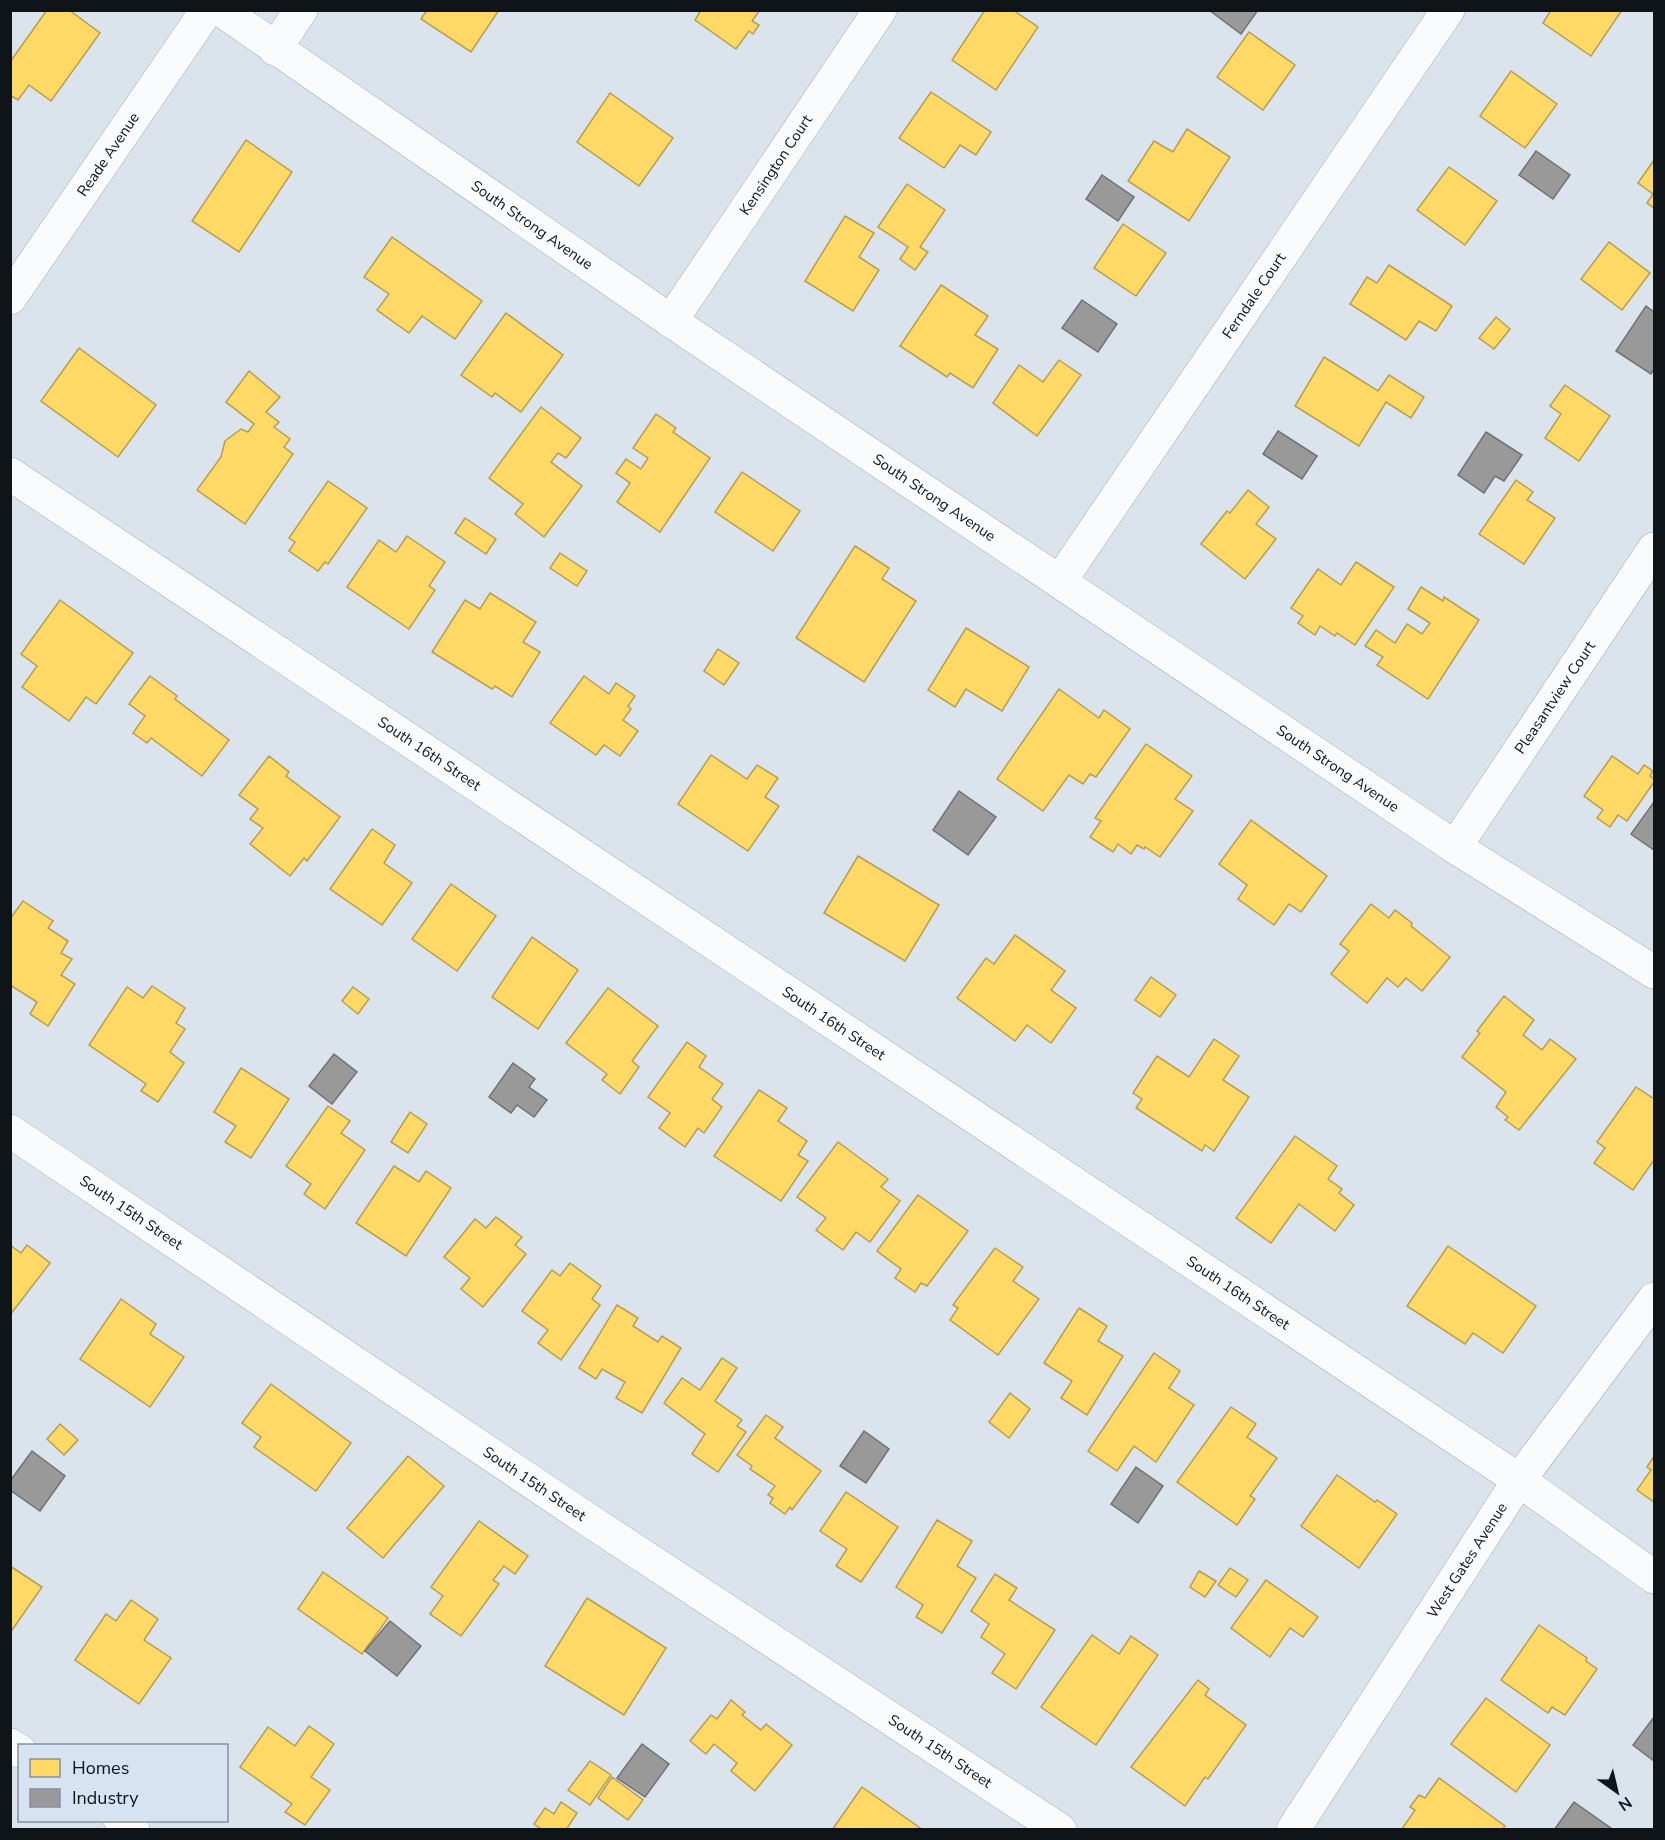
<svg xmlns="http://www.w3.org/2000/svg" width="1665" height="1840" font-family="'Nunito Sans',sans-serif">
  <rect width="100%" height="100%" fill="#dbe3ec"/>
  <!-- homes -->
  <g fill="#ffd966" stroke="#b79e4f" stroke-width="1.5">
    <polygon points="47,10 69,10 100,33 51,101 29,85 18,100 10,95 10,62"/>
    <polygon points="427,10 499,10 471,52 421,19"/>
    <polygon points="701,10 760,10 752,21 759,25 753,34 749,31 736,49 695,20"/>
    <polygon points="985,10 1013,10 1038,27 996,90 952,60"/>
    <polygon points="1551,10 1622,10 1591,56 1543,23"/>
    <polygon points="1249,32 1295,65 1263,110 1217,77"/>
    <polygon points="1511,71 1557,104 1525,148 1480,116"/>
    <polygon points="931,92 991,132 976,155 960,145 944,168 899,138"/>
    <polygon points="610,93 673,138 639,186 577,142"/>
    <polygon points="1187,129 1230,157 1189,221 1128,181 1154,141 1173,152"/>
    <polygon points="246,140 292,172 239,252 192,221"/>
    <polygon points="1654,160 1654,208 1647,203 1653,194 1638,183"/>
    <polygon points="1449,167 1497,201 1465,245 1417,210"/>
    <polygon points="907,184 945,210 920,247 928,252 915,270 900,259 908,247 878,227"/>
    <polygon points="845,216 874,233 859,257 879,270 853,311 805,281"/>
    <polygon points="1123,224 1166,253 1136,296 1094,268"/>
    <polygon points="392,237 482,301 455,339 422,316 409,333 377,310 389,294 364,277"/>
    <polygon points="1609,242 1650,273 1622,310 1581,279"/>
    <polygon points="1389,265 1452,306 1436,331 1419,321 1406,340 1350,304 1367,277 1377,283"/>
    <polygon points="941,285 988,316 975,335 998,349 973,388 950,373 947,377 900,346"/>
    <polygon points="506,313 563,355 521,412 495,393 492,397 461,375"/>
    <polygon points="1496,317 1510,329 1494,349 1479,338"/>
    <polygon points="79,348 156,405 118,457 41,401"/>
    <polygon points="1324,357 1378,391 1389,375 1424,397 1411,418 1386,402 1359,446 1295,406"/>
    <polygon points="1059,360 1081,375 1037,436 993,403 1019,365 1043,382"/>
    <polygon points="249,371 280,397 266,412 279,422 274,427 290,439 284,447 293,454 245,524 197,490 221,457 225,441 241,429 248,432 254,424 226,402"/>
    <polygon points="1565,385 1610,416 1579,461 1545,438 1561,414 1550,406"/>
    <polygon points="541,407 581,438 566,458 558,453 551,462 582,486 544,537 515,514 523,504 489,478"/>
    <polygon points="656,414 676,428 673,432 710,458 660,532 617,502 630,483 616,473 626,459 641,469 648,458 633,448"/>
    <polygon points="742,472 800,511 773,551 715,512"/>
    <polygon points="1516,480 1533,492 1527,500 1555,518 1524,564 1479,534"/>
    <polygon points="328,481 367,508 328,564 325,562 318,571 289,551 295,542 289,538"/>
    <polygon points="1248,490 1269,507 1256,524 1276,539 1245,579 1201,544 1227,511 1230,513"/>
    <polygon points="465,518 496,539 486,554 455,533"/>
    <polygon points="407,536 445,562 429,586 435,590 409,629 347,587 379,540 396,552"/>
    <polygon points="855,546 889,568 882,579 916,601 864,682 796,638"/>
    <polygon points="560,553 587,571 577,586 550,568"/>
    <polygon points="1356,562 1394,587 1355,645 1337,633 1335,636 1320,626 1315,635 1298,623 1303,616 1291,608 1318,569 1341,585"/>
    <polygon points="1421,587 1443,601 1444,597 1479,620 1428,699 1377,665 1383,657 1365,646 1376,630 1395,643 1407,624 1422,634 1430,623 1408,609"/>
    <polygon points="490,593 536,622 523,642 540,652 512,697 495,686 492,689 432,652 465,600 480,609"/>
    <polygon points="60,600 133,653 96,704 86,697 69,721 22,687 37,666 21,654"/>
    <polygon points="966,628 1029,667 1002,711 966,689 955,707 928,690"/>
    <polygon points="718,649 739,663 724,685 704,671"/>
    <polygon points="150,676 177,696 175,699 229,740 202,776 151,738 147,743 133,733 145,716 129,704"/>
    <polygon points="584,676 609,694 616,683 635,696 628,706 631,709 623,720 638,731 620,756 604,745 596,755 550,723"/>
    <polygon points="1059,689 1099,718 1104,710 1130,729 1096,777 1090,774 1083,784 1069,775 1043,811 997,779"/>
    <polygon points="1146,744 1192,776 1175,799 1193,811 1160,857 1145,847 1144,849 1137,845 1131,854 1118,844 1113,852 1090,837 1101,821 1095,818"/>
    <polygon points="711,755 747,779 757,765 778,778 765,797 779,806 748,851 678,804"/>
    <polygon points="269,756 289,772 286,776 340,817 307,861 304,858 290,876 250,844 263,828 250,819 258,809 239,795"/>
    <polygon points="1612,756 1638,774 1644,765 1653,771 1650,776 1654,779 1654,782 1627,821 1618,815 1610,827 1597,818 1603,810 1584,796"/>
    <polygon points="1251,820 1327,876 1301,912 1289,904 1274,925 1238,899 1247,885 1219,864"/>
    <polygon points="372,829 395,845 384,863 412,883 382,925 330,889"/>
    <polygon points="858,856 939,905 905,961 824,913"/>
    <polygon points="451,884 496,916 457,971 412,939"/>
    <polygon points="23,901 53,921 48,928 68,941 61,953 72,959 61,975 75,984 48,1026 30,1014 37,1002 10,985 10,919"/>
    <polygon points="1371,904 1389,918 1395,910 1412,923 1411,926 1450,957 1422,991 1406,978 1398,987 1387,978 1367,1003 1331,974 1349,951 1340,944"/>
    <polygon points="1015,935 1065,971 1051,990 1076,1008 1051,1043 1027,1025 1015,1041 957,998 986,958 994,964"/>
    <polygon points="532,937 578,970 538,1029 492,997"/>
    <polygon points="1151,977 1176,995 1160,1017 1135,1000"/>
    <polygon points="152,986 185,1008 176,1023 185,1029 170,1052 184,1063 158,1102 141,1091 146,1084 89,1045 127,987 143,998"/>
    <polygon points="353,987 369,999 358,1014 342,1001"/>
    <polygon points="608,988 658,1026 632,1061 639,1067 620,1094 602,1080 607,1074 566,1043"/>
    <polygon points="1504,996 1534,1020 1523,1035 1542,1050 1550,1039 1576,1059 1519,1130 1505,1120 1508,1117 1496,1107 1506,1092 1462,1057 1480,1033 1477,1031"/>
    <polygon points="1214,1039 1239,1056 1223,1080 1249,1097 1214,1151 1205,1145 1202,1151 1136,1108 1142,1099 1133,1093 1157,1056 1189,1077"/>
    <polygon points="687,1042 706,1056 699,1067 723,1084 712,1099 722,1107 704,1133 698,1128 685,1147 659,1128 670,1113 648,1097"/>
    <polygon points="241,1068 289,1099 251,1158 225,1142 236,1126 214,1112"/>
    <polygon points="1636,1087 1654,1099 1654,1160 1633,1190 1594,1163 1605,1148 1597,1142"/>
    <polygon points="759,1090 787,1108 778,1121 807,1141 798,1155 808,1161 781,1201 714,1156"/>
    <polygon points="328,1106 350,1121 341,1133 365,1150 325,1209 304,1194 311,1184 286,1166"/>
    <polygon points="410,1112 427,1124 408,1153 391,1142"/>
    <polygon points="1295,1136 1337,1166 1328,1179 1342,1189 1339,1193 1354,1205 1335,1231 1299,1204 1271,1243 1236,1218"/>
    <polygon points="838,1142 888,1179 881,1187 900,1201 870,1242 856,1232 843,1250 816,1230 826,1218 797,1197"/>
    <polygon points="394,1166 419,1182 426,1171 451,1188 406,1256 356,1223"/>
    <polygon points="918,1195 968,1231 927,1286 921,1283 915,1292 895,1278 901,1269 877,1251"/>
    <polygon points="496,1217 522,1237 515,1245 526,1254 483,1307 461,1289 470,1278 444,1257 475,1219 486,1228"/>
    <polygon points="10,1245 21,1253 27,1245 50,1263 10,1315"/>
    <polygon points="1448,1246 1536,1306 1503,1353 1473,1333 1465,1344 1407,1306"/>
    <polygon points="995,1248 1023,1267 1013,1281 1039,1299 998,1355 950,1320 958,1308 953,1305"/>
    <polygon points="570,1263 601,1286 592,1299 600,1305 561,1360 538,1343 548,1330 522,1311 552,1270 560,1276"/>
    <polygon points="121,1299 156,1324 150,1334 184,1357 150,1407 80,1359"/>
    <polygon points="617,1305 638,1318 633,1326 658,1342 662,1336 681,1348 642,1413 616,1398 625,1382 602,1369 596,1379 579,1368"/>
    <polygon points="1079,1308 1107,1326 1098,1341 1123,1356 1087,1415 1061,1398 1072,1381 1044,1363"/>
    <polygon points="1154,1353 1180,1371 1169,1388 1194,1405 1156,1462 1134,1446 1117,1471 1088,1451"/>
    <polygon points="722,1358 737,1368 715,1401 742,1420 737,1426 746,1432 718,1472 692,1454 705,1434 664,1403 682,1378 700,1390"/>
    <polygon points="271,1384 351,1443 316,1491 254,1447 261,1437 242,1423"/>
    <polygon points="1010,1393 1030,1409 1009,1438 989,1422"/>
    <polygon points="1231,1407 1256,1424 1247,1437 1277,1458 1250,1496 1255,1499 1237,1525 1177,1482"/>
    <polygon points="766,1415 783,1427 775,1438 821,1471 792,1510 790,1507 785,1514 770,1503 773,1498 768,1495 775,1486 750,1469 752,1466 737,1455"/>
    <polygon points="60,1424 78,1440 64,1455 47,1439"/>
    <polygon points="408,1456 444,1486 383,1558 347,1528"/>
    <polygon points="1654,1456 1654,1502 1637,1490 1651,1470 1647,1467"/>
    <polygon points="1337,1475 1375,1502 1377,1500 1397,1514 1359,1568 1301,1526"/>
    <polygon points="846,1492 898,1527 861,1582 836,1566 847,1549 820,1531"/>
    <polygon points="937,1520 972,1541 957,1566 976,1578 942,1633 916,1617 923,1605 896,1587"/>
    <polygon points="479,1521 528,1556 515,1574 504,1566 493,1580 499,1584 461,1636 430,1614 443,1596 431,1587"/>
    <polygon points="10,1566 42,1587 10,1633"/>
    <polygon points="1230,1568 1248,1580 1236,1597 1218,1585"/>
    <polygon points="1199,1571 1216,1581 1205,1597 1190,1587"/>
    <polygon points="323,1572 388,1618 362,1654 298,1609"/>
    <polygon points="995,1574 1017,1588 1009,1600 1055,1630 1016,1689 992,1673 1005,1654 981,1637 989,1624 971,1611"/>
    <polygon points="1266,1580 1318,1617 1303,1637 1290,1628 1270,1657 1231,1628"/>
    <polygon points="587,1598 666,1648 624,1715 545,1666"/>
    <polygon points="131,1600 158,1619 144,1640 171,1658 139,1704 75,1660 106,1614 116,1621"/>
    <polygon points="1539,1625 1587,1658 1586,1661 1597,1669 1565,1715 1552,1707 1548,1713 1501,1680"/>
    <polygon points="1092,1635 1119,1654 1131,1636 1158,1655 1096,1745 1041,1707"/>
    <polygon points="1198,1680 1209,1689 1205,1695 1246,1725 1208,1779 1205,1777 1185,1806 1131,1767"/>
    <polygon points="1486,1698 1550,1745 1516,1792 1451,1744"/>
    <polygon points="731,1700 745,1712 742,1715 761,1730 766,1724 792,1745 755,1791 731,1771 737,1763 714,1744 706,1754 690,1741 711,1715 717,1719"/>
    <polygon points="309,1726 334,1744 311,1777 330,1790 305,1825 285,1812 292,1804 240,1767 268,1727 295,1746"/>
    <polygon points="590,1761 611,1775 590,1805 568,1790"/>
    <polygon points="612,1777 643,1800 628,1820 598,1798"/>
    <polygon points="1439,1778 1505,1826 1502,1830 1402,1829 1415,1810 1410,1807 1419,1795 1425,1798"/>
    <polygon points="862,1787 923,1830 832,1830"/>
    <polygon points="561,1802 577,1813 566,1830 543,1830 534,1824 545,1808 554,1814"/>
  </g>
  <!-- industry -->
  <g fill="#999" stroke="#707173" stroke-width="1.5">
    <polygon points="1209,10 1258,10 1241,34"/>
    <polygon points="1536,151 1570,175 1553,199 1519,175"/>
    <polygon points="1102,175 1134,197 1118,221 1086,199"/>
    <polygon points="1082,300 1117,324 1098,352 1062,328"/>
    <polygon points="1646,306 1654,312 1654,369 1651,374 1616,351"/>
    <polygon points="1278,431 1317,456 1302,479 1263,454"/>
    <polygon points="1486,432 1522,455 1504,481 1495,476 1484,493 1458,475"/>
    <polygon points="959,791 996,817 968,855 933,830"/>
    <polygon points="1654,802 1654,850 1631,834"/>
    <polygon points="334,1054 357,1072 332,1104 309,1086"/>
    <polygon points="513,1063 535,1079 529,1087 547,1100 534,1117 517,1105 511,1113 489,1097"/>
    <polygon points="864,1431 889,1449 866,1483 840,1466"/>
    <polygon points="32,1451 65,1476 40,1511 10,1490 10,1481"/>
    <polygon points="1136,1467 1163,1486 1138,1523 1111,1504"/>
    <polygon points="390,1621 421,1646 397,1676 365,1651"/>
    <polygon points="1654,1717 1654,1761 1633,1745"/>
    <polygon points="642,1744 669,1764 645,1797 617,1778"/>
    <polygon points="1574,1802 1612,1829 1612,1830 1554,1830"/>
  </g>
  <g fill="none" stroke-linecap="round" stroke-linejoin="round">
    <defs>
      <g id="minor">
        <path id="s1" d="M 221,10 L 671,321 L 1455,847 L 1654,972"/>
        <polyline points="275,49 301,10"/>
        <path id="s2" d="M 10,298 L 207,10"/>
        <path id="s3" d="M 671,321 L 880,10"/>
        <path id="s4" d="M 10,474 L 1519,1480 L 1654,1577"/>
        <path id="s5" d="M 1060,581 L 1448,10"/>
        <path id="s6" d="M 1455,847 L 1654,549"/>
        <path id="s7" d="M 10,1131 L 584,1517 L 1060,1830"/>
        <polyline points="10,1745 20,1751"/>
        <polyline points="120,1820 133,1830"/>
        <path id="s8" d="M 1293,1830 L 1519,1480 L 1654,1299"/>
      </g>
    </defs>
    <!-- minor casing -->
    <use href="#minor" stroke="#a5abb2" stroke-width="34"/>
    <!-- minor -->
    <use href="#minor" stroke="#fafbfc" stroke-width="33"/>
  </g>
  <g text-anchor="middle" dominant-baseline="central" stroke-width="6" stroke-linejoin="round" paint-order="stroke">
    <!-- street labels -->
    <g font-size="15" fill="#0f1419" stroke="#d5e3f2">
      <text stroke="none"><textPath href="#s2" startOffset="174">Reade Avenue</textPath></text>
      <text stroke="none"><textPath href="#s3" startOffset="188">Kensington Court</textPath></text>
      <text stroke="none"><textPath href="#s1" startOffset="378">South Strong Avenue</textPath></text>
      <text stroke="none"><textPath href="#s5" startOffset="345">Ferndale Court</textPath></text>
      <text stroke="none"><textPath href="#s1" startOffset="864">South Strong Avenue</textPath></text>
      <text stroke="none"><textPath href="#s6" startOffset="180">Pleasantview Court</textPath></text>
      <text stroke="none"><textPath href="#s4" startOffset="504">South 16th Street</textPath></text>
      <text stroke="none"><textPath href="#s1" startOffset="1350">South Strong Avenue</textPath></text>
      <text stroke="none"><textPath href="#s4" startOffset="990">South 16th Street</textPath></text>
      <text stroke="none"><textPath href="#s7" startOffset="146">South 15th Street</textPath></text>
      <text stroke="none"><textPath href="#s4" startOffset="1476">South 16th Street</textPath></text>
      <text stroke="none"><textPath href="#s7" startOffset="632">South 15th Street</textPath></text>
      <text stroke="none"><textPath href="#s8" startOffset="321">West Gates Avenue</textPath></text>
      <text stroke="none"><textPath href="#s7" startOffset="1118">South 15th Street</textPath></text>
    </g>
  </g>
  <!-- border -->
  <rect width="1665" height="1840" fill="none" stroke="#0f1419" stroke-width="24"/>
  <!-- legend -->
  <rect x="18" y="1744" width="210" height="78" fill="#d5e3f2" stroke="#86909b" stroke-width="1.5"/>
  <rect x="30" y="1759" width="30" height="18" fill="#ffd966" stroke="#86909b" stroke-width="1.5"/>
  <text x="72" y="1774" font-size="18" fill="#0f1419">Homes</text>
  <rect x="30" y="1789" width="30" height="18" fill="#999999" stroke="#86909b" stroke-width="1.5"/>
  <text x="72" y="1804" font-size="18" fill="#0f1419">Industry</text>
  <!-- north arrow -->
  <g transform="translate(1617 1792) rotate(146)" stroke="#d5e3f2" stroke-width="4.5" paint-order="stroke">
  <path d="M0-4.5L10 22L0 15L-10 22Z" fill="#0f1419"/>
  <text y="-9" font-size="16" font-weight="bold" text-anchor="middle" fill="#0f1419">N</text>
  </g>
</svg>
